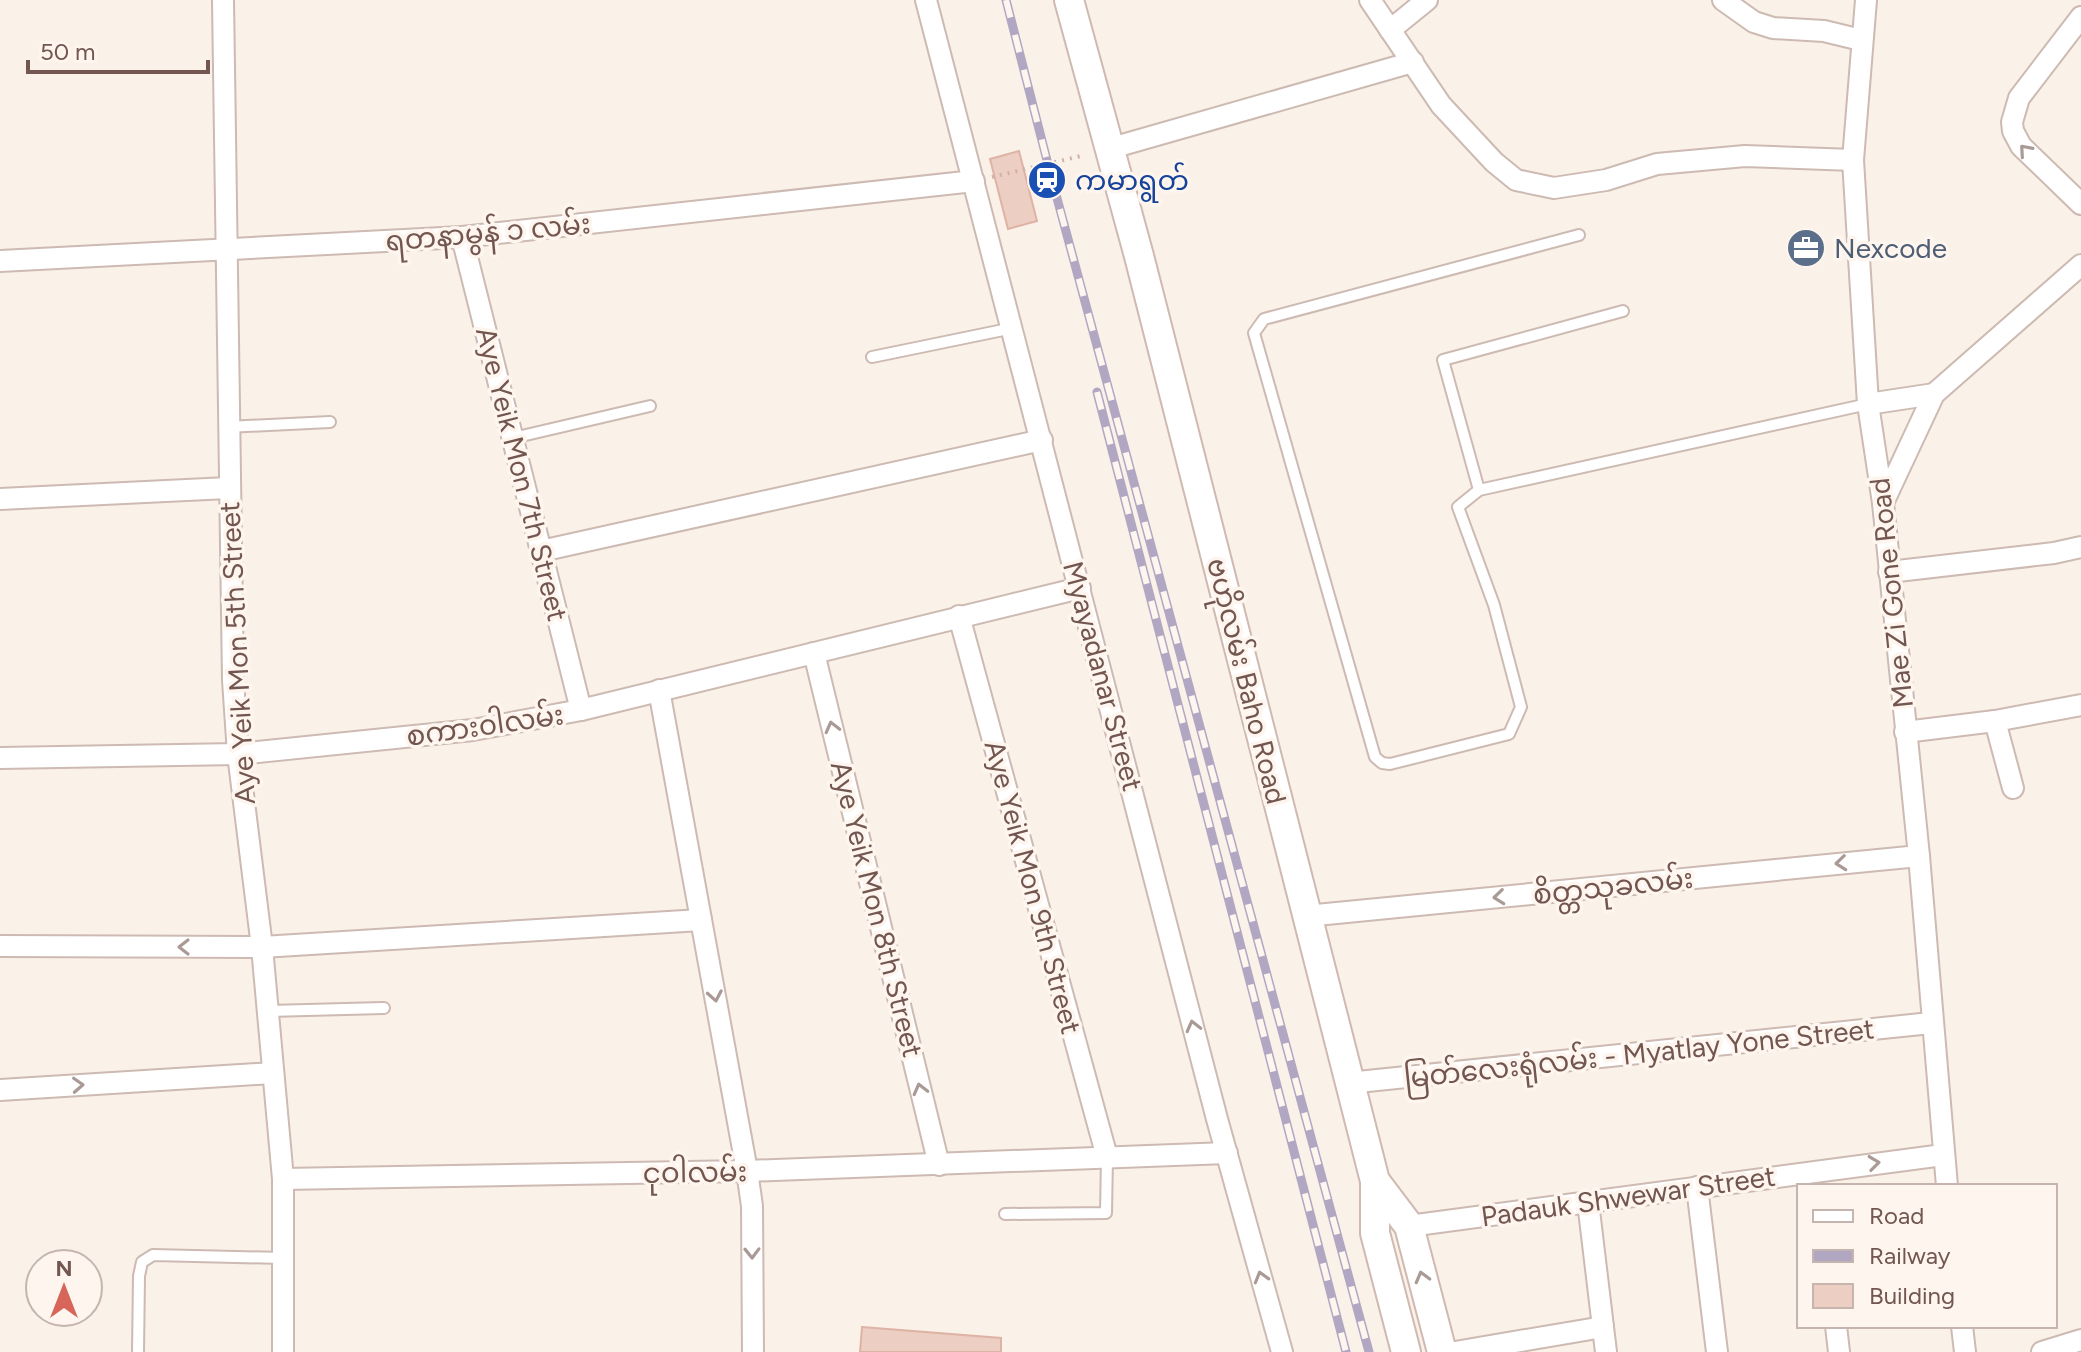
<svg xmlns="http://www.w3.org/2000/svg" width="2081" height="1352" font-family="Figtree,'Noto Sans Myanmar',sans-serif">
  <rect width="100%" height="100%" fill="#faf1e8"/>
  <!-- building -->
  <g fill="#edcec2" stroke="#deb3a5" stroke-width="2">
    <polygon points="1019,151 1037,221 1008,229 990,159"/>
    <polygon points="862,1327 1001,1338 1001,1352 860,1352"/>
  </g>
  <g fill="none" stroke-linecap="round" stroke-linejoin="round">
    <defs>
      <g id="lane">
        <polyline points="1579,235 1264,319 1254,333 1375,757 1382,763 1390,764 1509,734 1521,707 1494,605 1458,507 1479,490 1868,404"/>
        <polyline points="872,357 1013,328"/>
        <polyline points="227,427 330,422"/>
        <polyline points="513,438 650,406"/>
        <polyline points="1479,490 1443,360 1623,311"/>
        <polyline points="268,1011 384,1008"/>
        <polyline points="1005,1214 1106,1213 1107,1157"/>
        <polyline points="138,1352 139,1276 142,1262 153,1255 283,1258"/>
      </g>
      <g id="street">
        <polyline points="223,0 233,680 238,754 262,947 283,1179 283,1352"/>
        <polyline points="926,0 1217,1119 1282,1352"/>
        <polyline points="1370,0 1441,105 1494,162 1516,180 1554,188 1606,180 1657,164 1745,156 1853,160"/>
        <polyline points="1723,0 1754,22 1773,28 1824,31 1861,40"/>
        <polyline points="1866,0 1853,160 1868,404 1883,503 1919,856 1947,1186"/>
        <polyline points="2081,17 2019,98 2012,122 2013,131 2021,146 2081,204"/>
        <polyline points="1390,30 1427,0"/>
        <polyline points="1108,149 1413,62"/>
        <polyline points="462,237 581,710"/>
        <polyline points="0,261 462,237 974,181"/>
        <polyline points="1868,404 1934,394"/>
        <polyline points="0,499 228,488"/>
        <polyline points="1883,503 1934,394 2081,265"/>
        <polyline points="541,551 1042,440"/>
        <polyline points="1889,572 2054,553 2081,547"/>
        <polyline points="959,616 1107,1157"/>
        <polyline points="814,653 939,1165"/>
        <polyline points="659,690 747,1171 752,1206 753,1352"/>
        <polyline points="1995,721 2013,788"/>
        <polyline points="1905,732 1995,721 2081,705"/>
        <polyline points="0,758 238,754 473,730 581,710 1080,588"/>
        <polyline points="1306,916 1919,856"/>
        <polyline points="0,946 262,947 701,920"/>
        <polyline points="1348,1083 1931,1023"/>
        <polyline points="0,1090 273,1073"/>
        <polyline points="283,1179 747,1171 1227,1153"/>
        <polyline points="1697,1187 1717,1352"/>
        <polyline points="1588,1202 1606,1352"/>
        <polyline points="1409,1226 1943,1155"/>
        <polyline points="1836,1326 1839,1352"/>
        <polyline points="1962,1326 1965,1352"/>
        <polyline points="1455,1352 1603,1327"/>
        <polyline points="2042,1352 2081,1340"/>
      </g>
      <g id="secondary">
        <polyline points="1069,0 1139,256 1375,1181 1409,1226 1442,1352"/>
        <polyline points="1375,1181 1375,1233 1406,1352"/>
      </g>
    </defs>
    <!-- lane casing -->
    <use href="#lane" stroke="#cdbab2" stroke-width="14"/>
    <!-- street casing -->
    <use href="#street" stroke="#cdbab2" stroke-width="24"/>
    <!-- secondary casing -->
    <use href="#secondary" stroke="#cfb9b0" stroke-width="32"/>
    <!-- path -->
    <polyline stroke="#d2b1a6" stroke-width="4" stroke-dasharray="2 6" stroke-linecap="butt" points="992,177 1085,155"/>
    <!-- lane -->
    <use href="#lane" stroke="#fff" stroke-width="10"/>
    <!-- street -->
    <use href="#street" stroke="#fff" stroke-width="20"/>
    <!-- secondary -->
    <use href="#secondary" stroke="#fff" stroke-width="28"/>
    <defs>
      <g id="rail">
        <polyline points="1006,0 1051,176 1369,1352"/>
        <polyline points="1097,392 1346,1352"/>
      </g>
    </defs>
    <!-- rail casing -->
    <use href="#rail" stroke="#b2a7c3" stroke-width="9"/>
    <!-- rail -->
    <use href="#rail" stroke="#fdf5ee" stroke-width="6" stroke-dasharray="18" stroke-linecap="butt"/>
  </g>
  <!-- one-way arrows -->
  <defs><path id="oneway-chevron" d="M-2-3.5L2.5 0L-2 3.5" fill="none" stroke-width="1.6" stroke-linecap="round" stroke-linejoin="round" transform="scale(2)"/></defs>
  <g stroke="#aa9a95">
    <use href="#oneway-chevron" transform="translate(2025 150) rotate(-131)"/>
    <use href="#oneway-chevron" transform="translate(832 727) rotate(-104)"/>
    <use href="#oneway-chevron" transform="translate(1841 863) rotate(174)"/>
    <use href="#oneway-chevron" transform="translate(1499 897) rotate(174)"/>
    <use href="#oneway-chevron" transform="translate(184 947) rotate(-180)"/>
    <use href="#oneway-chevron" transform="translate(715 996) rotate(80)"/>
    <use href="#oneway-chevron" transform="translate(1193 1026) rotate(-104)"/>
    <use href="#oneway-chevron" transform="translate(78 1085) rotate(-3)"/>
    <use href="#oneway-chevron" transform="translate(920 1089) rotate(-104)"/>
    <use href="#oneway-chevron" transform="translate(1874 1163) rotate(-7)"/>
    <use href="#oneway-chevron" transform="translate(752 1253) rotate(89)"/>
    <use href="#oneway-chevron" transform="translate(1261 1277) rotate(-106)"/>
    <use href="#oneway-chevron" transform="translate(1422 1277) rotate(-105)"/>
  </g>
  <!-- icons -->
  <defs>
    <symbol id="station-disc" viewBox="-11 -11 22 22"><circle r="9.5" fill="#1a4fb4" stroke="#fdf5ee"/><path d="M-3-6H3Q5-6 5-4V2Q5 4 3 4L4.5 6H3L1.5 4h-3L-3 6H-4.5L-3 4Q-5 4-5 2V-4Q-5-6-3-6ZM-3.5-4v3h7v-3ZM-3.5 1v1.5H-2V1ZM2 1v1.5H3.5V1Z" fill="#fff"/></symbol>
    <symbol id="office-disc" viewBox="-11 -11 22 22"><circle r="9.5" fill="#5c6f8a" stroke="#fdf5ee"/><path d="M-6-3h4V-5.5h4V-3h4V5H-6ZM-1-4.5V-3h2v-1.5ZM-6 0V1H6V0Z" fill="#fff"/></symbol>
  </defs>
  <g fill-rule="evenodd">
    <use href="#station-disc" x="1025" y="158" width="44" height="44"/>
    <use href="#office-disc" x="1784" y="226" width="44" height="44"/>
  </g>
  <g text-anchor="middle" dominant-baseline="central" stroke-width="7" stroke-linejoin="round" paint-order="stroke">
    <!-- transit labels -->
    <g font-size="28" fill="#164399" stroke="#fdf5ee" text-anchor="start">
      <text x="1075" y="180">ကမာရွတ်</text>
    </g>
    <!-- street labels -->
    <g font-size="28" fill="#72564f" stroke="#fdf5ee">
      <text transform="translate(488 232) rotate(-5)">ရတနာမွန် ၁ လမ်း</text>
      <text transform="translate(522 474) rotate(76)">Aye Yeik Mon 7th Street</text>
      <text transform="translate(1891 593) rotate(-96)">Mae Zi Gone Road</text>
      <text transform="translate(237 653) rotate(-93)">Aye Yeik Mon 5th Street</text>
      <text transform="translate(1103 676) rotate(75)">Myayadanar Street</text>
      <text transform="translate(1247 681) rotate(76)">ဗဟိုလမ်း Baho Road</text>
      <text transform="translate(485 725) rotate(-8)">စကား၀ါလမ်း</text>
      <text transform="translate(1613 886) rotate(-6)">စိတ္တသုခလမ်း</text>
      <text transform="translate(1033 887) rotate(75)">Aye Yeik Mon 9th Street</text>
      <text transform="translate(877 909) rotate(76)">Aye Yeik Mon 8th Street</text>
      <text transform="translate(1639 1053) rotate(-6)">မြတ်လေးရုံလမ်း - Myatlay Yone Street</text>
      <text transform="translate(695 1172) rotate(-1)">ငုဝါလမ်း</text>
      <text transform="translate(1628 1196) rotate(-8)">Padauk Shwewar Street</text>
    </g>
    <!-- service labels -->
    <g font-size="28" fill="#4e5e75" stroke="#fdf5ee" text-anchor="start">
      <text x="1834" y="248">Nexcode</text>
    </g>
  </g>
  <!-- legend -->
  <rect x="1797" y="1184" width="260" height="144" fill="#fdf5ee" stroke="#c5b5ae" stroke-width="2"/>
  <rect x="1813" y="1210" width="40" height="12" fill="#ffffff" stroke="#c5b5ae" stroke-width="2"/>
  <text x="1869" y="1224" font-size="24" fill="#72564f">Road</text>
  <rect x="1813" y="1250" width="40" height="12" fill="#b2a7c3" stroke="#c5b5ae" stroke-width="2"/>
  <text x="1869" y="1264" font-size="24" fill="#72564f">Railway</text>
  <rect x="1813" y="1284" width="40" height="24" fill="#edcec2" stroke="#c5b5ae" stroke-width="2"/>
  <text x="1869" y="1304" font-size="24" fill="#72564f">Building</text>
  <!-- north arrow -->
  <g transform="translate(64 1288)"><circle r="38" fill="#fdf5ee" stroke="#c5b5ae" stroke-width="2"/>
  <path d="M0-6L14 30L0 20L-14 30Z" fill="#d7655a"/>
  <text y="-12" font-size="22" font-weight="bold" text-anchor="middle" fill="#72564f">N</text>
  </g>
  <!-- scale -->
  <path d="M28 60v12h180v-12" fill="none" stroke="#72564f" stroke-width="4"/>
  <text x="40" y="60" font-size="24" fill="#72564f" stroke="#fdf5ee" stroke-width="6" paint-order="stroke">50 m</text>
</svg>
